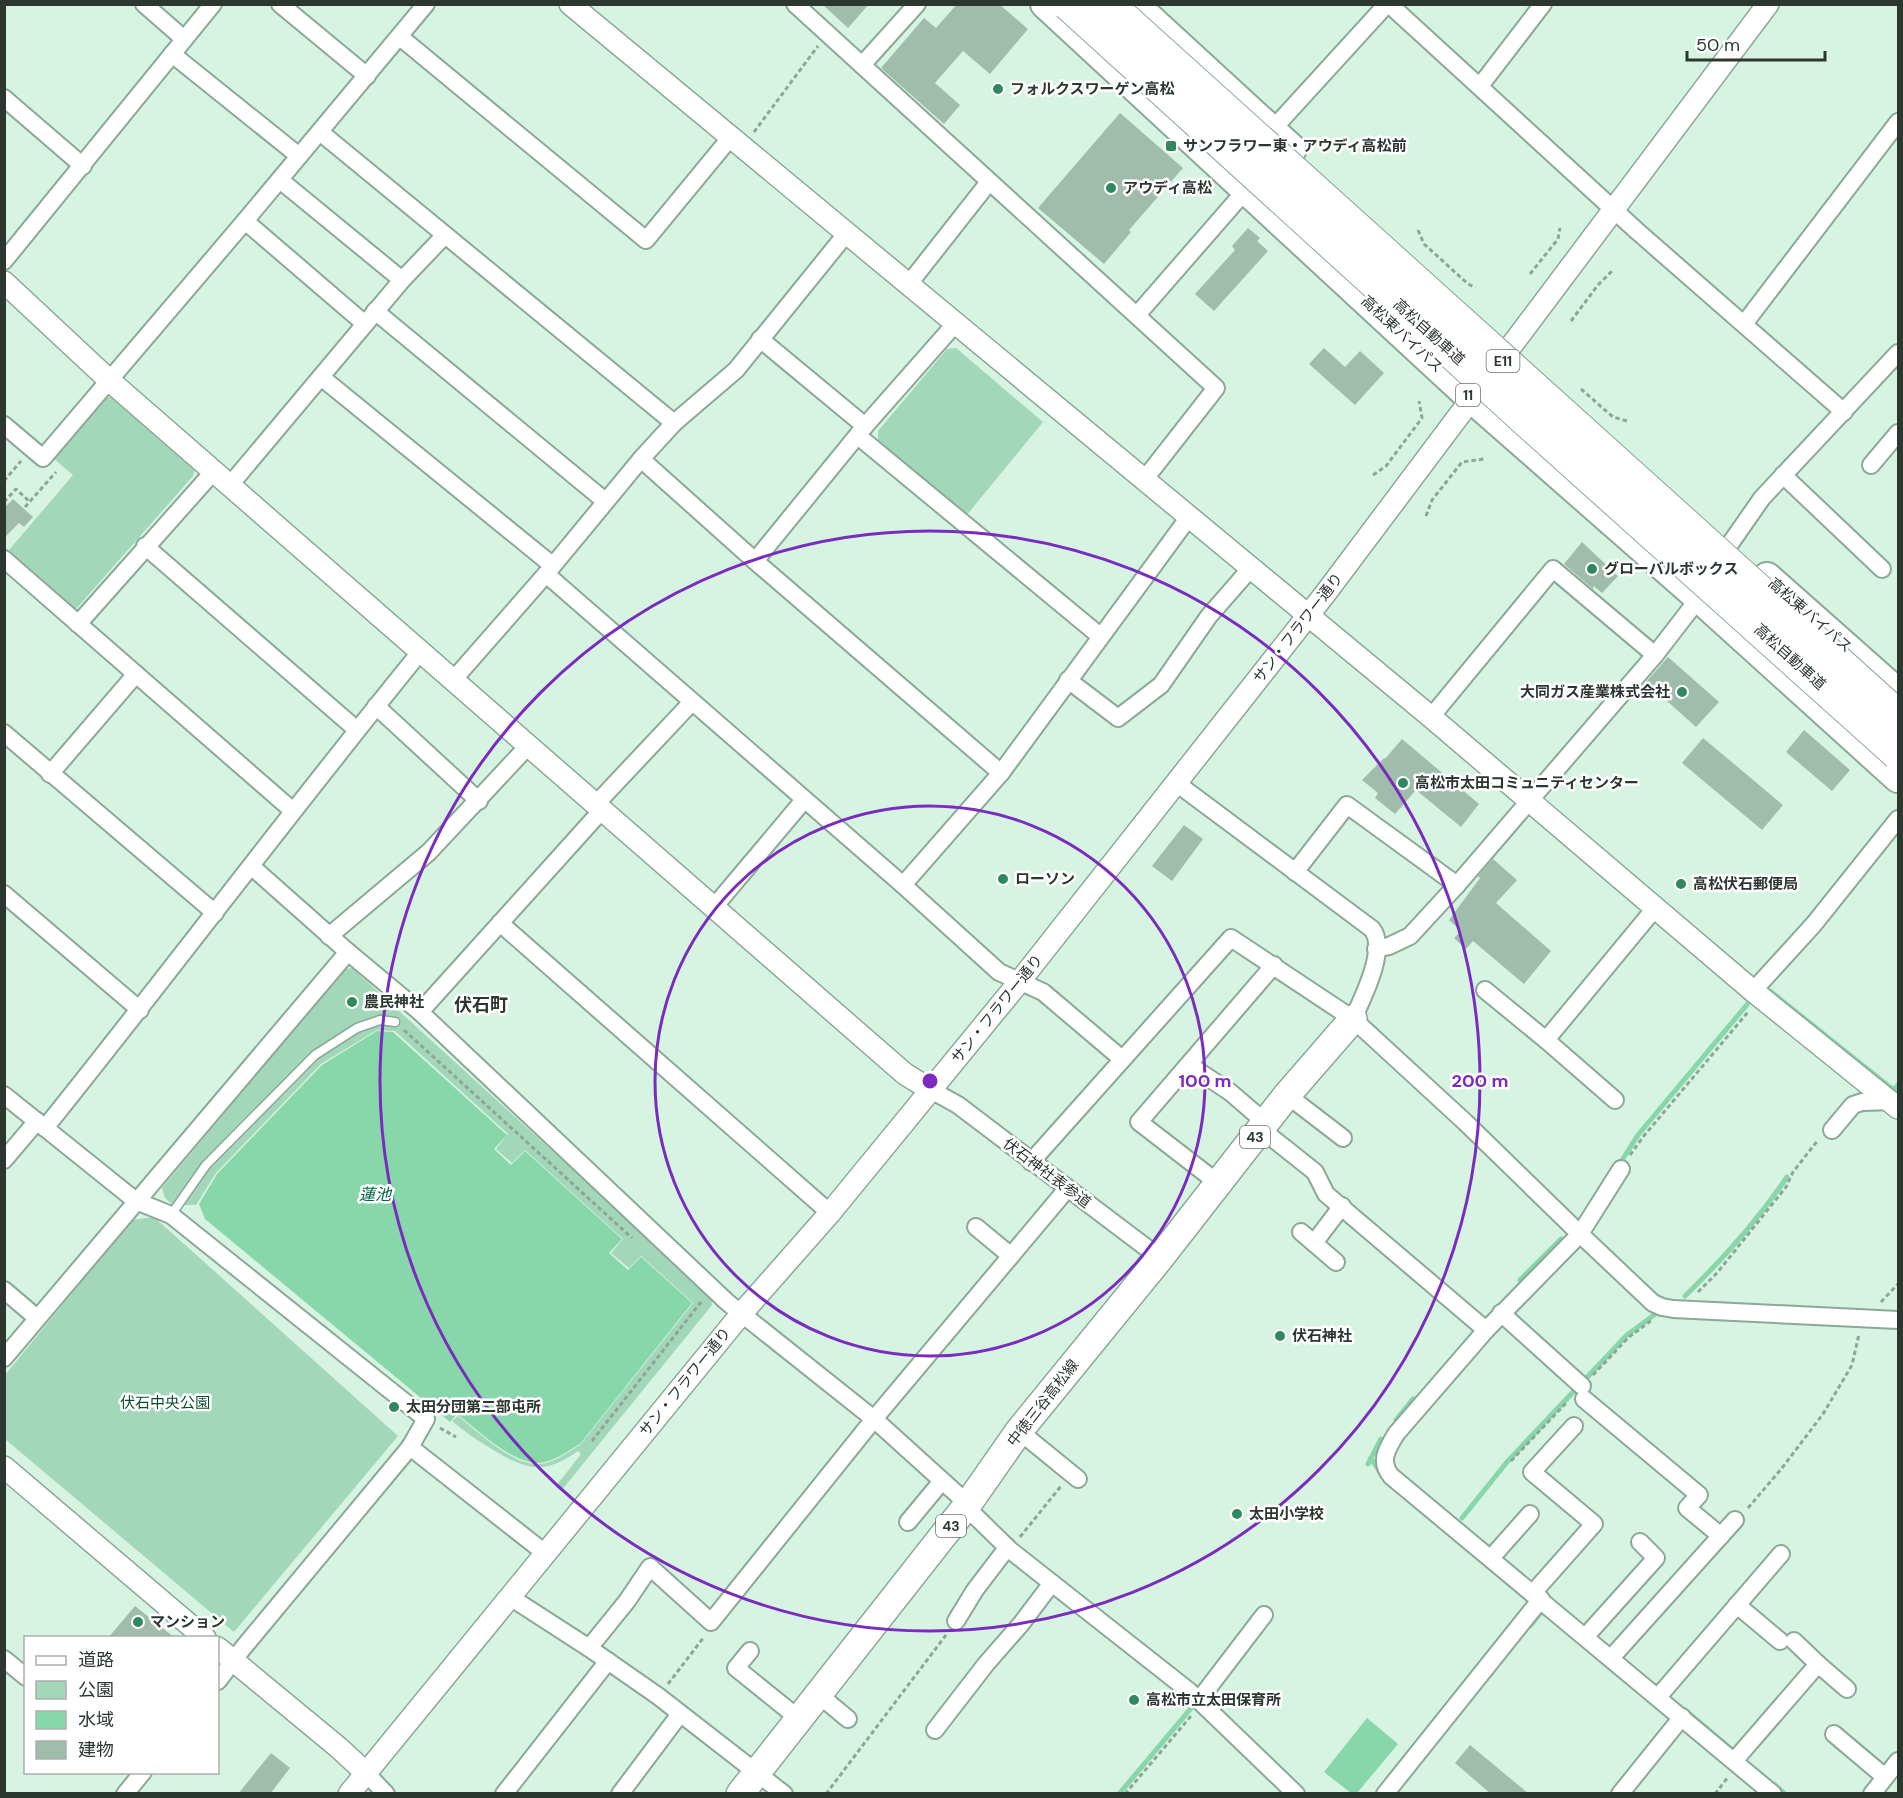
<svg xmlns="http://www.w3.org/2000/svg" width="1903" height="1798" font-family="'DM Sans','Noto Sans JP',sans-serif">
  <rect width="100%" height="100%" fill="#d6f4e1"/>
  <!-- green -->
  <g fill="#a3d7b9">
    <polygon points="956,348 1043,422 966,516 878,441 878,431 947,349"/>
    <polygon points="117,394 196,463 193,476 76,609 9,550 73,475 52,457 105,399"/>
    <path d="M 352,968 L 711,1296 L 712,1305 L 561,1491 L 556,1486 L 581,1454 L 578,1451 C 545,1474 528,1471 495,1451 C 480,1442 466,1433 452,1421 L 458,1416 C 477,1431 512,1465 538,1464 C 553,1464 568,1452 580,1445 L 693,1303 L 641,1256 L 629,1268 L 611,1253 L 623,1239 L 525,1150 L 512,1163 L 496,1149 L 508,1134 L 395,1031 L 377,1030 L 321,1064 L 216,1173 L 196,1205 L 173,1205 L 165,1198 L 162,1188 L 344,969 Z"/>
    <polygon points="154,1217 398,1436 234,1632 5,1439 5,1375 132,1220"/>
  </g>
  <!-- water -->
  <g fill="#87d7aa">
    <path d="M 377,1031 L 393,1032 L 507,1135 L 494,1149 L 511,1165 L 525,1151 L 622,1239 L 609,1253 L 628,1270 L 641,1257 L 692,1303 L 580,1444 C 568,1451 552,1463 537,1463 C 510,1462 478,1430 457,1414 L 450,1422 L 205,1219 L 199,1204 L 217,1174 L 322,1065 Z"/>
    <polygon points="1367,1718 1398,1744 1357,1793 1351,1793 1324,1772"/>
  </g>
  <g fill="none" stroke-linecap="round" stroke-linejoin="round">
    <!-- stream -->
    <g stroke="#87d7aa" stroke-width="5">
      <polyline points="1770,991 1891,1088 1895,1089 1898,1085"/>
      <polyline points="1619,1165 1638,1135 1750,1001 1746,998"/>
      <polyline points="1520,1280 1561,1239"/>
      <path d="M 1685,1296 C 1722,1260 1758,1220 1787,1177"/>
      <polyline points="1396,1420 1413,1399"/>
      <polyline points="1371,1458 1383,1477"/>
      <polyline points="1368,1464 1381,1439"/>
      <polyline points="1462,1518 1507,1462 1627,1335 1654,1315"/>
      <polyline points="1530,1626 1543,1610 1540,1608"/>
      <polyline points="1685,1710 1731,1749"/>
      <polyline points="1775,1785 1785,1794"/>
      <polyline points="1119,1794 1192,1707"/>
    </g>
  </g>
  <!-- building -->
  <g fill="#a0bdac">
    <polygon points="822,4 869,4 848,28"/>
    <polygon points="957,4 999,4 1028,29 990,74 963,51 935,83 960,105 944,124 881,68 924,18 936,28"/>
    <polygon points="1120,113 1183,168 1129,230 1131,232 1104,264 1038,208"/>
    <polygon points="1248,228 1260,238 1257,241 1268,251 1214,311 1195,294 1235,250 1232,246"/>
    <polygon points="1324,348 1345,367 1360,351 1384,373 1355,405 1309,364"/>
    <polygon points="13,499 33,517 24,527 19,523 4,538 4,508"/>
    <polygon points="1582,542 1618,576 1602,593 1594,586 1593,589 1564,564"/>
    <polygon points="1668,657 1719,702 1696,727 1646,682"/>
    <polygon points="1804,730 1850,770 1832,791 1786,752"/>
    <polygon points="1703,738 1783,805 1762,830 1682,763"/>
    <polygon points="1402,739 1479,804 1461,827 1416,790 1395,814 1375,798 1378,793 1362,780 1384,758 1385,759"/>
    <polygon points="1184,825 1203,839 1172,881 1152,866"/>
    <polygon points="1493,859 1517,880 1496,903 1551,951 1524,984 1473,941 1466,949 1454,938 1461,931 1449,920 1480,878 1478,876"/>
    <polygon points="135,1606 175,1638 108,1638"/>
    <polygon points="1470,1745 1529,1794 1491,1794 1455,1763"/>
    <polygon points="271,1753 290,1768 270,1794 238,1794"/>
  </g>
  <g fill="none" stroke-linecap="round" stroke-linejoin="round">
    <defs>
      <polyline id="service" points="171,1215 206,1165 315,1055 357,1028 380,1020 395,1022"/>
      <g id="minor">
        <polyline points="144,4 184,39"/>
        <polyline points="280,4 367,76"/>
        <polyline points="795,4 1216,388 1144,480"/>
        <polyline points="1389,4 1637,231 1844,412"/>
        <polyline points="400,37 646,240 730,138"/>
        <polyline points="172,54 299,156"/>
        <polyline points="862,65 917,4"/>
        <polyline points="1480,86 1543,4"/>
        <polyline points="4,98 83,166"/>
        <polyline points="1272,130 1387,4"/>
        <polyline points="320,132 674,423"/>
        <polyline points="280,180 402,280"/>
        <polyline points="245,221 365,324"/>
        <polyline points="4,261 213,4"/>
        <polyline points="908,285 989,182"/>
        <polyline points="375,311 605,501"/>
        <polyline points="1137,315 1245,191"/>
        <polyline points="1744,324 1898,122"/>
        <polyline points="760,339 865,426"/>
        <polyline points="321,377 552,565"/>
        <polyline points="4,425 43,458 245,221 426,4"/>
        <polyline points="858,436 1100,636"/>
        <polyline points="641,459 755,561 1001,773"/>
        <polyline points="1871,465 1898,433"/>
        <polyline points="1783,475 1882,569"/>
        <polyline points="230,485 402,280 445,235"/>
        <polyline points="1730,544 1762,498 1898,353"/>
        <polyline points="145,546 357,730"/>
        <polyline points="4,559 293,811"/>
        <polyline points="755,561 865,426 955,324"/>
        <polyline points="546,574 903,885 999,972 1043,992 1122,1059"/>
        <polyline points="78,624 214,471"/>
        <polyline points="454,679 546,574 641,459 674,423 736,370 846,234"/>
        <polyline points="1068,680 1118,718 1161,685 1209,616 1251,568"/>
        <polyline points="376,706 479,801"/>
        <polyline points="1431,717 1553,569 1655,655"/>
        <polyline points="4,733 215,913"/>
        <polyline points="50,774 136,674"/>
        <path d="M 1175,782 L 1372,929 C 1388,949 1362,999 1353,1019"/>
        <polyline points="596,804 692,702"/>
        <polyline points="251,866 348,952 420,1012 727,1302 874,1419 968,1504"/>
        <polyline points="1295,872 1347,805 1457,885"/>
        <polyline points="903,885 1001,773 1189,517"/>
        <polyline points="4,894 140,1010"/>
        <polyline points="714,907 804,800"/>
        <polyline points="500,923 830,1213"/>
        <polyline points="329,936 429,852 529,745"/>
        <polyline points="1376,949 1389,946 1410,936 1457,885 1655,655 1699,598"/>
        <polyline points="1485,990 1546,1040 1656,907"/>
        <polyline points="1753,991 1814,924 1898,819"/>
        <polyline points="420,1012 602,810"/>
        <polyline points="1546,1040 1615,1100"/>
        <polyline points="1189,1065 1230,1092 1266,1123"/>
        <polyline points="931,1090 958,1105 1160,1258"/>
        <polyline points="4,1095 136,1201 171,1215 426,1419 410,1447 545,1553"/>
        <polyline points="1287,1095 1343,1138"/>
        <path d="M 45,1128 C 172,970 293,808 421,651"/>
        <polyline points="1261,1129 1315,1172 1326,1194 1486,1330"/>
        <polyline points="1832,1130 1853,1105 1862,1102 1895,1101"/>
        <polyline points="4,1160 37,1121"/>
        <polyline points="1031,1162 1231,938 1353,1019 1465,1122 1580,1234 1653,1303 1662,1307 1673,1309 1898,1320"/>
        <path d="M 1621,1169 L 1580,1234 L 1486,1330 L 1396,1434 C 1387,1449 1379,1461 1391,1476 L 1773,1794"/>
        <polyline points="1218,1183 1139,1122 1274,965"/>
        <polyline points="976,1227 1011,1256"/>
        <polyline points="1301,1232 1336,1262"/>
        <polyline points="1314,1243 1342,1206"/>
        <polyline points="4,1290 37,1318"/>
        <polyline points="1501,1313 1582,1386"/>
        <polyline points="4,1358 348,952"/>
        <polyline points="1584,1399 1699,1495 1687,1508 1721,1536"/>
        <polyline points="1019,1431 1078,1479"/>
        <polyline points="966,1507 1010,1550 1189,1691 1296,1794"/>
        <polyline points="908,1522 942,1481"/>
        <polyline points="1491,1558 1530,1514"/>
        <polyline points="1533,1593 1594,1524 1532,1472 1574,1426"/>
        <polyline points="510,1597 589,1648 658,1696 784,1794"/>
        <polyline points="1737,1605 1780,1641"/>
        <polyline points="956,1621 975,1590 1007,1548"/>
        <polyline points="1586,1636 1656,1558 1640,1542"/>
        <polyline points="1794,1641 1818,1664"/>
        <polyline points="589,1648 627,1601 650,1567 711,1622 874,1419 1067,1189"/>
        <polyline points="750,1651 736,1668 798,1718"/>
        <polyline points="1611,1658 1735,1520"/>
        <polyline points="4,1659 26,1677"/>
        <polyline points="218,1681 243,1648 410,1447"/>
        <polyline points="818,1694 848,1719"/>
        <polyline points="1658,1697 1781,1554"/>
        <polyline points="1199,1700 1264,1615"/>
        <polyline points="935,1730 986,1664 1021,1624 1052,1583"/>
        <polyline points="1834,1734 1885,1777"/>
        <polyline points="1734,1761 1818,1664 1847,1689"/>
        <polyline points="366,1773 386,1794"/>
        <polyline points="125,1794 143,1772"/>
        <polyline points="504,1794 608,1661"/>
        <polyline points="620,1794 680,1714"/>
        <polyline points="1385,1794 1541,1599"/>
        <polyline points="1620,1794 1682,1717"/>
        <polyline points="1872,1794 1898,1761"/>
      </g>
      <g id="tertiary">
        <polyline points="570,4 1431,717 1753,991 1898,1108"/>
        <polyline points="4,282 110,381 905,1074 931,1090"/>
        <polyline points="4,1467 205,1638"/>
        <polyline points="218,1648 339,1748 366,1773"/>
        <polyline points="349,1794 742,1313 830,1213 1020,981 1325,594 1768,4"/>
      </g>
      <polyline id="primary" points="740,1794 968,1504 1019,1431 1160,1258 1287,1095 1353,1019"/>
      <g id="trunk">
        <polyline points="1045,4 1471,398 1699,598 1898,778"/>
        <polyline points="1134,4 1292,149"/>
        <polyline points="1767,577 1898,693"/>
      </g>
    </defs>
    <!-- service casing -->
    <use href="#service" stroke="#8ca897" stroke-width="11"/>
    <!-- minor casing -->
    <use href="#minor" stroke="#8ca897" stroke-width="20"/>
    <!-- tertiary casing -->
    <use href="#tertiary" stroke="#8ca897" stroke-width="24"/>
    <!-- primary casing -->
    <use href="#primary" stroke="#8ca897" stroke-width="30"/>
    <!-- trunk casing -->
    <use href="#trunk" stroke="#8ca897" stroke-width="32"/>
    <!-- path -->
    <g stroke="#8fa597" stroke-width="3" stroke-dasharray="4.5 3" stroke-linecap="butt">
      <polyline points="754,132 818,46"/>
      <polyline points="1418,230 1424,244 1467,283 1475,288"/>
      <polyline points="1530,274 1558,239 1560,228"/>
      <polyline points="1571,321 1598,285 1613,270"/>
      <polyline points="1581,389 1613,417 1627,421"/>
      <polyline points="1373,475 1386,466 1422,418 1419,401"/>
      <polyline points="4,481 21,461"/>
      <polyline points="4,502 16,489 30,502"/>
      <polyline points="25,507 56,472"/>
      <polyline points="1426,516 1432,500 1462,462 1484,459"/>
      <polyline points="404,1030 632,1238"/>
      <polyline points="1630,1155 1643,1137 1748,1012"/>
      <polyline points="1698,1292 1717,1273 1786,1187 1793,1172 1818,1140"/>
      <polyline points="1881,1302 1898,1284"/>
      <polyline points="1593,1375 1629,1337 1652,1320"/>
      <polyline points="440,1428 456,1437"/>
      <polyline points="592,1441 701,1302"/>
      <polyline points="1511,1461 1568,1401"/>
      <polyline points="1748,1508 1782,1468 1823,1414 1852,1365 1859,1334"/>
      <polyline points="1020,1537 1061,1486"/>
      <polyline points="668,1684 704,1637"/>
      <polyline points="826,1794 946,1635"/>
      <polyline points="1125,1794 1191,1716"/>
      <polyline points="1715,1794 1728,1777"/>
    </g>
    <!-- service -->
    <use href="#service" stroke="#fff" stroke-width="8"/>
    <!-- minor -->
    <use href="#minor" stroke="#fff" stroke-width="16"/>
    <!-- tertiary -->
    <use href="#tertiary" stroke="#fff" stroke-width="21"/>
    <!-- primary -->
    <use href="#primary" stroke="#fff" stroke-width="27"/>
    <!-- trunk -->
    <use href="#trunk" stroke="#fff" stroke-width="28"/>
    <defs>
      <g id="motorway-bridge">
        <polyline points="1068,4 1540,433 1898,754"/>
        <polyline points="1108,4 1898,716"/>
      </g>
    </defs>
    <!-- motorway-bridge casing -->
    <use href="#motorway-bridge" stroke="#8ca897" stroke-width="34" stroke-linecap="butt"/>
    <!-- motorway-bridge -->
    <use href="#motorway-bridge" stroke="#fff" stroke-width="32"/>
  </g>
  <!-- distance rings -->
  <g fill="none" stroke="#7b2cbf" stroke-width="3">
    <circle cx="930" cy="1081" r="275"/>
    <circle cx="930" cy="1081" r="550"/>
  </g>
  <!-- markers -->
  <g fill="#30895e" stroke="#fff" stroke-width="2">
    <circle cx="998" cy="89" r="6"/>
    <rect x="1165" y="140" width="12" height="12" rx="3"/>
    <circle cx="1111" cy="188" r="6"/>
    <circle cx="1592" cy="569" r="6"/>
    <circle cx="1682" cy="692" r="6"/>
    <circle cx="1403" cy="783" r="6"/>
    <circle cx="1003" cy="879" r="6"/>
    <circle cx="1681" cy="884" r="6"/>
    <circle cx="352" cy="1002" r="6"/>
    <circle cx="1280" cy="1336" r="6"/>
    <circle cx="394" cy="1407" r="6"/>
    <circle cx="1237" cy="1514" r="6"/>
    <circle cx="138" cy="1622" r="6"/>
    <circle cx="1134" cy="1700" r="6"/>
  </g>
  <g text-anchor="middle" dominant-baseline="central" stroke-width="5" stroke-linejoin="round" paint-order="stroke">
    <!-- shield labels -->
    <g fill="#fff" stroke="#6b736e" stroke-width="1.5">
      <rect x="1486.5" y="350" width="33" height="22" rx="4.5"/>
      <rect x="1456" y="384" width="24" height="22" rx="4.5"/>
      <rect x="1240" y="1126" width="30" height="22" rx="4.5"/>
      <rect x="936" y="1515" width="30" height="22" rx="4.5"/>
    </g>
    <g font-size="14" font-weight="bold" fill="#2c3730">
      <text x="1503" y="361">E11</text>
      <text x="1468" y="395">11</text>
      <text x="1255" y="1137">43</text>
      <text x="951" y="1526">43</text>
    </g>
    <!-- poi labels -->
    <g font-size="15" font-weight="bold" fill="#2c3730" stroke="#fff" text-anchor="start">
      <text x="1010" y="89">フォルクスワーゲン高松</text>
      <text x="1183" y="146">サンフラワー東・アウディ高松前</text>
      <text x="1123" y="188">アウディ高松</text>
      <text x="1604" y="569">グローバルボックス</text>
      <text x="1670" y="692" text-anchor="end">大同ガス産業株式会社</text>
      <text x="1415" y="783">高松市太田コミュニティセンター</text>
      <text x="1015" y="879">ローソン</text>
      <text x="1693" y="884">高松伏石郵便局</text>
      <text x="364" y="1002">農民神社</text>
      <text x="1292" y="1336">伏石神社</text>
      <text x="406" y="1407">太田分団第二部屯所</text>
      <text x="1249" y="1514">太田小学校</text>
      <text x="150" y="1622">マンション</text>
      <text x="1146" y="1700">高松市立太田保育所</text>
    </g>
    <!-- street labels -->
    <g font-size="15" fill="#2c3730" stroke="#fff">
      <text transform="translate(1429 332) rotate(42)">高松自動車道</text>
      <text transform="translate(1402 334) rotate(43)">高松東バイパス</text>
      <text transform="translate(1810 615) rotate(41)">高松東バイパス</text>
      <text transform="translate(1298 628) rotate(-52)">サン・フラワー通り</text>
      <text transform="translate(1790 657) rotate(42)">高松自動車道</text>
      <text transform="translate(997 1009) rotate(-51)">サン・フラワー通り</text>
      <text transform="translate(1047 1173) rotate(37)">伏石神社表参道</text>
      <text transform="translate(685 1382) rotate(-51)">サン・フラワー通り</text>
      <text transform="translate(1043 1403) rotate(-52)">中徳三谷高松線</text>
    </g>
    <!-- park labels -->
    <g font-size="15" fill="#0d4d30" stroke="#fff">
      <text x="165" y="1403">伏石中央公園</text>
    </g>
    <!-- water labels -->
    <g font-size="16" font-style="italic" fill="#006740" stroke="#fff">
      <text x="375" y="1194">蓮池</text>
    </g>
    <!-- quarter labels -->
    <g font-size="18" font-weight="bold" fill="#2c3730" stroke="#fff">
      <text x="481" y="1005">伏石町</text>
    </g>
  </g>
  <circle cx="930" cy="1081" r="9" fill="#7b2cbf" stroke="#fff" stroke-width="3"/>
  <g font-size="18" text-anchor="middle" font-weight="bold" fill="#7b2cbf" stroke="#fff" stroke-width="5" stroke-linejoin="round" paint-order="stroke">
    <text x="1205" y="1087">100 m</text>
    <text x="1480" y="1087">200 m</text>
  </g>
  <!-- border -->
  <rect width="1903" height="1798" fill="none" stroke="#2c3730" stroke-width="12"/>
  <!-- legend -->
  <rect x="24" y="1636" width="195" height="138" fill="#ffffff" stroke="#abafac" stroke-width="1.5"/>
  <rect x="36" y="1656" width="30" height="9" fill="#ffffff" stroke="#abafac" stroke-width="1.5"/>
  <text x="78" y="1666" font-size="18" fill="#2c3730">道路</text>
  <rect x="36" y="1681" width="30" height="18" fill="#a3d7b9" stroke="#abafac" stroke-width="1.5"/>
  <text x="78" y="1696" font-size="18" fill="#2c3730">公園</text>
  <rect x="36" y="1711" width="30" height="18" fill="#87d7aa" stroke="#abafac" stroke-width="1.5"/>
  <text x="78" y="1726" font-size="18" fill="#2c3730">水域</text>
  <rect x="36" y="1741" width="30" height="18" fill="#a0bdac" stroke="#abafac" stroke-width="1.5"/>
  <text x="78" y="1756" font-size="18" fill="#2c3730">建物</text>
  <!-- scale -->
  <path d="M1687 51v9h138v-9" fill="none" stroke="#2c3730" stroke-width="3"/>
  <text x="1696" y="51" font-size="18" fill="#2c3730" stroke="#ffffff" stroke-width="4.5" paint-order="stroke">50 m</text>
</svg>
